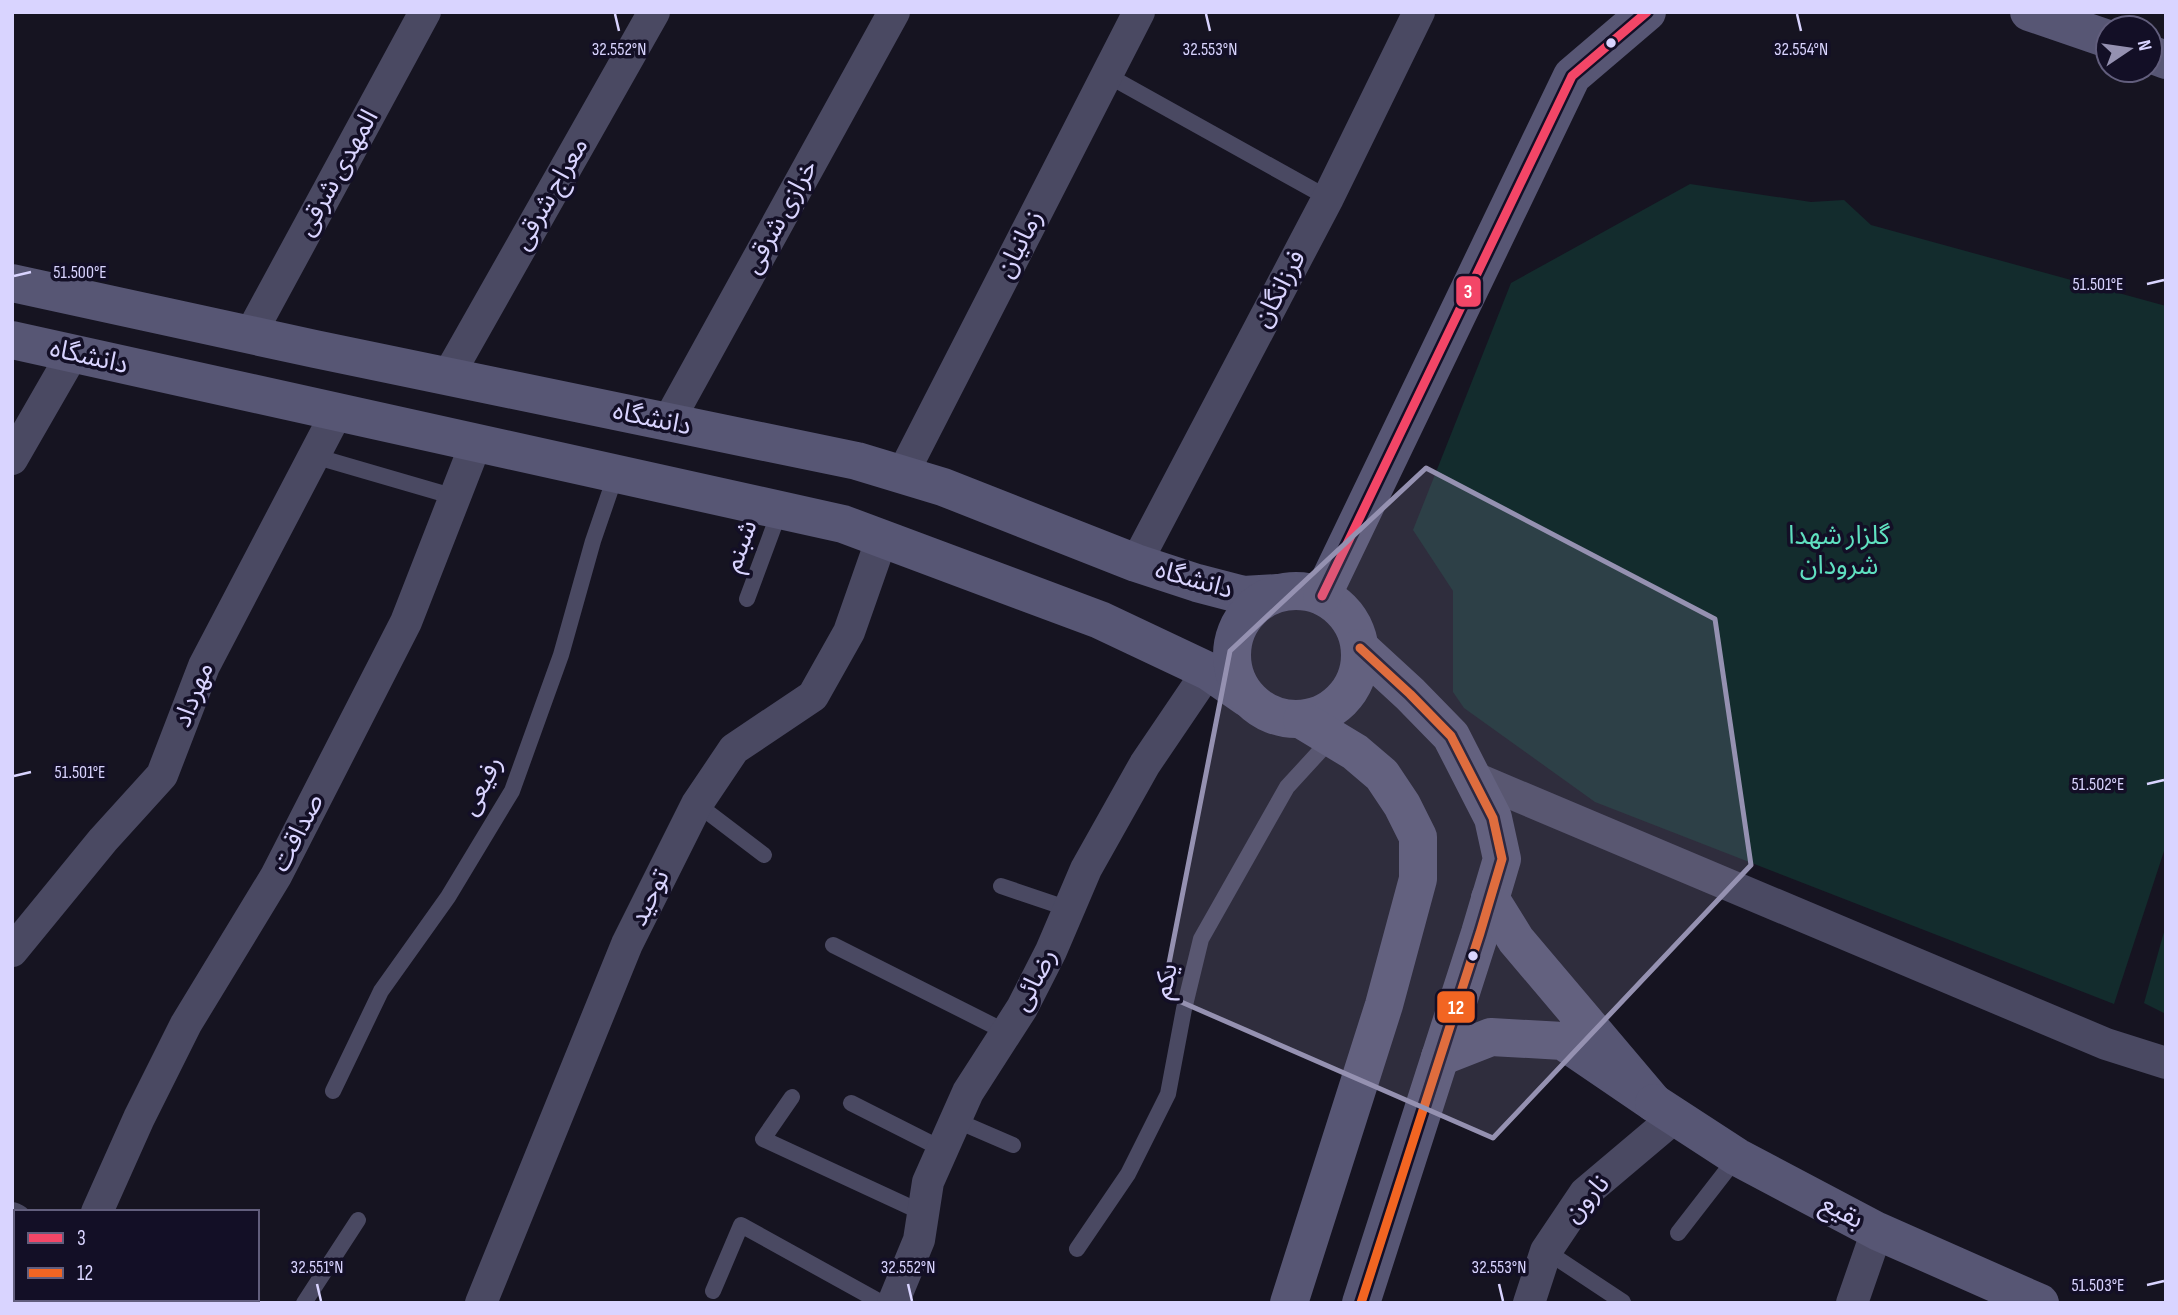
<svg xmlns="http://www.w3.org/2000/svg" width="2178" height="1315" font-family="'Sofia Sans Condensed','Noto Sans Arabic',sans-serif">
  <rect width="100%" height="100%" fill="#161421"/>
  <!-- green -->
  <g fill="#132c2d">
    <polygon points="1690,184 1811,202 1844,200 1871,225 2166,306 2166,845 2114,1004 1595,802 1464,708 1453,692 1453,591 1413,530 1511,283"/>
    <polygon points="2166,925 2166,1014 2144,1003"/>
  </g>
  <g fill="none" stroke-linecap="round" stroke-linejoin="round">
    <!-- lane -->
    <g stroke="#4a4962" stroke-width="16">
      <polyline points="1107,75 1328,198"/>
      <polyline points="314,456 455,497"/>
      <polyline points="747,599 780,510"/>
      <polyline points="697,804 764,855"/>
      <polyline points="1001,886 1069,909"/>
      <polyline points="833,945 1006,1032"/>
      <polyline points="333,1091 381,991 448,897 512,791 561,655 593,541 616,474"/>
      <polyline points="792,1097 763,1139 923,1213"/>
      <polyline points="851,1103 942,1149"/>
      <polyline points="955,1120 1013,1145"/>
      <polyline points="1678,1233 1737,1157"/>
      <polyline points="1077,1249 1128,1174 1168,1094 1184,1009 1201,939 1287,787 1332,738"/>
      <polyline points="1546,1251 1623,1302"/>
      <polyline points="713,1291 741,1225 882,1303"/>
      <polyline points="304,1303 358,1220"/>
    </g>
    <!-- street -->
    <g stroke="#4a4962" stroke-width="32">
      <polyline points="250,335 425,12"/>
      <polyline points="448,376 654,12"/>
      <polyline points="668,422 894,12"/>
      <polyline points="12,459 73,353"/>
      <polyline points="902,475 1139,12"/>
      <polyline points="1136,563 1328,198 1419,12"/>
      <polyline points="1475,778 2106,1044 2166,1063"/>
      <polyline points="12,951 103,840 162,775 204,666 337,412"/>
      <polyline points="97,1212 139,1118 186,1024 276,876 406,622 476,443"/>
      <polyline points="12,1218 16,1220"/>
      <polyline points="146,1299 153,1303"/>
      <polyline points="481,1303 627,944 697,804 734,749 813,696 849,632 882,538"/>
      <polyline points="893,1303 919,1240 928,1182 968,1092 1022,1008 1051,951 1086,869 1145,764 1208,671"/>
      <polyline points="1529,1303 1546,1251 1585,1193 1675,1117"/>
      <polyline points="1852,1303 1877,1231"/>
    </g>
    <!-- secondary -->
    <g stroke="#575674" stroke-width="38">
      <polyline points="2029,12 2108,39"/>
      <polyline points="2150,54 2166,60"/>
      <polyline points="12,283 315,349 857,461 943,487 1136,563 1197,583 1243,595 1278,593"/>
      <polyline points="12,340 843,524 1100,620 1208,671 1247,698"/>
      <circle cx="1296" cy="655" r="64"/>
      <polyline points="1322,596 1572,76 1647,12"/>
      <polyline points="1360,648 1410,694 1451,736 1493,818 1502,859 1480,933 1361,1303"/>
      <polyline points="1440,1057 1491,1037 1563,1041 1654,1103 1516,940 1490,898"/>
      <polyline points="1654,1103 1737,1157 1877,1231 2040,1303"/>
      <polyline points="1289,1303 1384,1005 1418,879 1418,837 1402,805 1382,775 1355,752 1302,720"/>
    </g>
    <defs>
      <polyline id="bus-1" points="1322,596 1572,76 1647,12"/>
      <polyline id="bus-2" points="1360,648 1410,694 1451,736 1493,818 1502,859 1480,933 1361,1303"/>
    </defs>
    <!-- bus-1 casing -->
    <use href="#bus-1" stroke="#130f26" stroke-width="14"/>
    <!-- bus-2 casing -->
    <use href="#bus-2" stroke="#130f26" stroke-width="14"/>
    <!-- bus-1 -->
    <use href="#bus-1" stroke="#f34667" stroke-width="9"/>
    <!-- bus-2 -->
    <use href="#bus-2" stroke="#f26522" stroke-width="9"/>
  </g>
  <!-- marked area -->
  <path fill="#9591b1" fill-opacity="0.2" stroke="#9591b1" stroke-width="5" stroke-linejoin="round" d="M 1426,468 L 1715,619 L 1751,865 L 1493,1138 L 1163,994 L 1230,651 Z"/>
  <!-- ticks -->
  <path fill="none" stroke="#d9d4ff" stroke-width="2.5" d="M 615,14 L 619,31M 1206,14 L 1210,31M 1797,14 L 1801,31M 14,276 L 31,272M 2147,284 L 2164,280M 14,776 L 31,772M 2147,784 L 2164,780M 317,1284 L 321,1301M 908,1284 L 912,1301M 1499,1284 L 1503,1301M 2147,1285 L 2164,1281"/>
  <!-- markers -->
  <g fill="#d9d4ff" stroke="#130f26" stroke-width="2.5">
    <circle cx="1611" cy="43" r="6"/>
    <circle cx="1473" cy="956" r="6"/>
  </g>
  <g text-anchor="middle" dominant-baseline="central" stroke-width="7" stroke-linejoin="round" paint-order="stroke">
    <!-- street labels -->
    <g font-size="26" fill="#d9d4ff" stroke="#130f26">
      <text transform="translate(338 173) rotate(-61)">المهدی شرقی</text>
      <text transform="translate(551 194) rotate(-60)">معراج شرقی</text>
      <text transform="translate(781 217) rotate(-61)">خرازی شرقی</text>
      <text transform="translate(1020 244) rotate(-63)">زمانیان</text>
      <text transform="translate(1280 289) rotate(-62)">فرزانگان</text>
      <text transform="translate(89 357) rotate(13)">دانشگاه</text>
      <text transform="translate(652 419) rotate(12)">دانشگاه</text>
      <text transform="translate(741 546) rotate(-70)">شبنم</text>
      <text transform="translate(1194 580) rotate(16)">دانشگاه</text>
      <text transform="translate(194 695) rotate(-68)">مهرداد</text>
      <text transform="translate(482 786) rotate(-63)">رفیعی</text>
      <text transform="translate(298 833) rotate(-63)">صداقت</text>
      <text transform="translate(650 898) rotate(-64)">توحید</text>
      <text transform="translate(1035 980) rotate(-62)">رضائی</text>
      <text transform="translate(1166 981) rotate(-77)">یکم</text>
      <text transform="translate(1587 1199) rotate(-48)">نارون</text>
      <text transform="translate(1842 1212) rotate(28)">بقیع</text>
    </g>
    <!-- park labels -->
    <g font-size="26" fill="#5fe0c0" stroke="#130f26">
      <text x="1839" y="536">گلزار شهدا<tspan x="1839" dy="30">شرودان</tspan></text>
    </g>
  </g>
  <g font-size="18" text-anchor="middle" fill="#d9d4ff" stroke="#130f26" stroke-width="7" stroke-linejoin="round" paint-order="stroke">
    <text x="619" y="55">32.552°N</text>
    <text x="1210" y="55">32.553°N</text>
    <text x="1801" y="55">32.554°N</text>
    <text x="80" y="278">51.500°E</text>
    <text x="2098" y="290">51.501°E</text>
    <text x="80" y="778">51.501°E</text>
    <text x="2098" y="790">51.502°E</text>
    <text x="317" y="1273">32.551°N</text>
    <text x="908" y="1273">32.552°N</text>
    <text x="1499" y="1273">32.553°N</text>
    <text x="2098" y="1291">51.503°E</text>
  </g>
  <g stroke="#130f26" stroke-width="2.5">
    <rect x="1455" y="275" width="27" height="33" rx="7" fill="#f34667"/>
    <rect x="1436" y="990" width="40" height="34" rx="7" fill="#f26522"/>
  </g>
  <g font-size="19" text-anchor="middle" font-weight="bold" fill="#fff">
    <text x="1468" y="298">3</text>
    <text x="1456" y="1014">12</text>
  </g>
  <!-- border -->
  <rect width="2178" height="1315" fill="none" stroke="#d9d4ff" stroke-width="28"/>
  <!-- legend -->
  <rect x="14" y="1210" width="245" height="91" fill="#130f26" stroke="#625e7d" stroke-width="2"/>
  <rect x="28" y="1233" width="35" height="10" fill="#f34667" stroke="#625e7d" stroke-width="2"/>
  <text x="77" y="1245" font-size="21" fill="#d9d4ff">3</text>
  <rect x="28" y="1268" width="35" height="10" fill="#f26522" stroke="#625e7d" stroke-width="2"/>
  <text x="77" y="1280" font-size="21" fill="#d9d4ff">12</text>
  <!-- north arrow -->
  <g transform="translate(2129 49) rotate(77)"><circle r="33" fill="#130f26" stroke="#625e7d" stroke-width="2"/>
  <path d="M0-5L12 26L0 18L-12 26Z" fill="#9591b1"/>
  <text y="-10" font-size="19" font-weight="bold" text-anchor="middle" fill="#d9d4ff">N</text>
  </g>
</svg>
